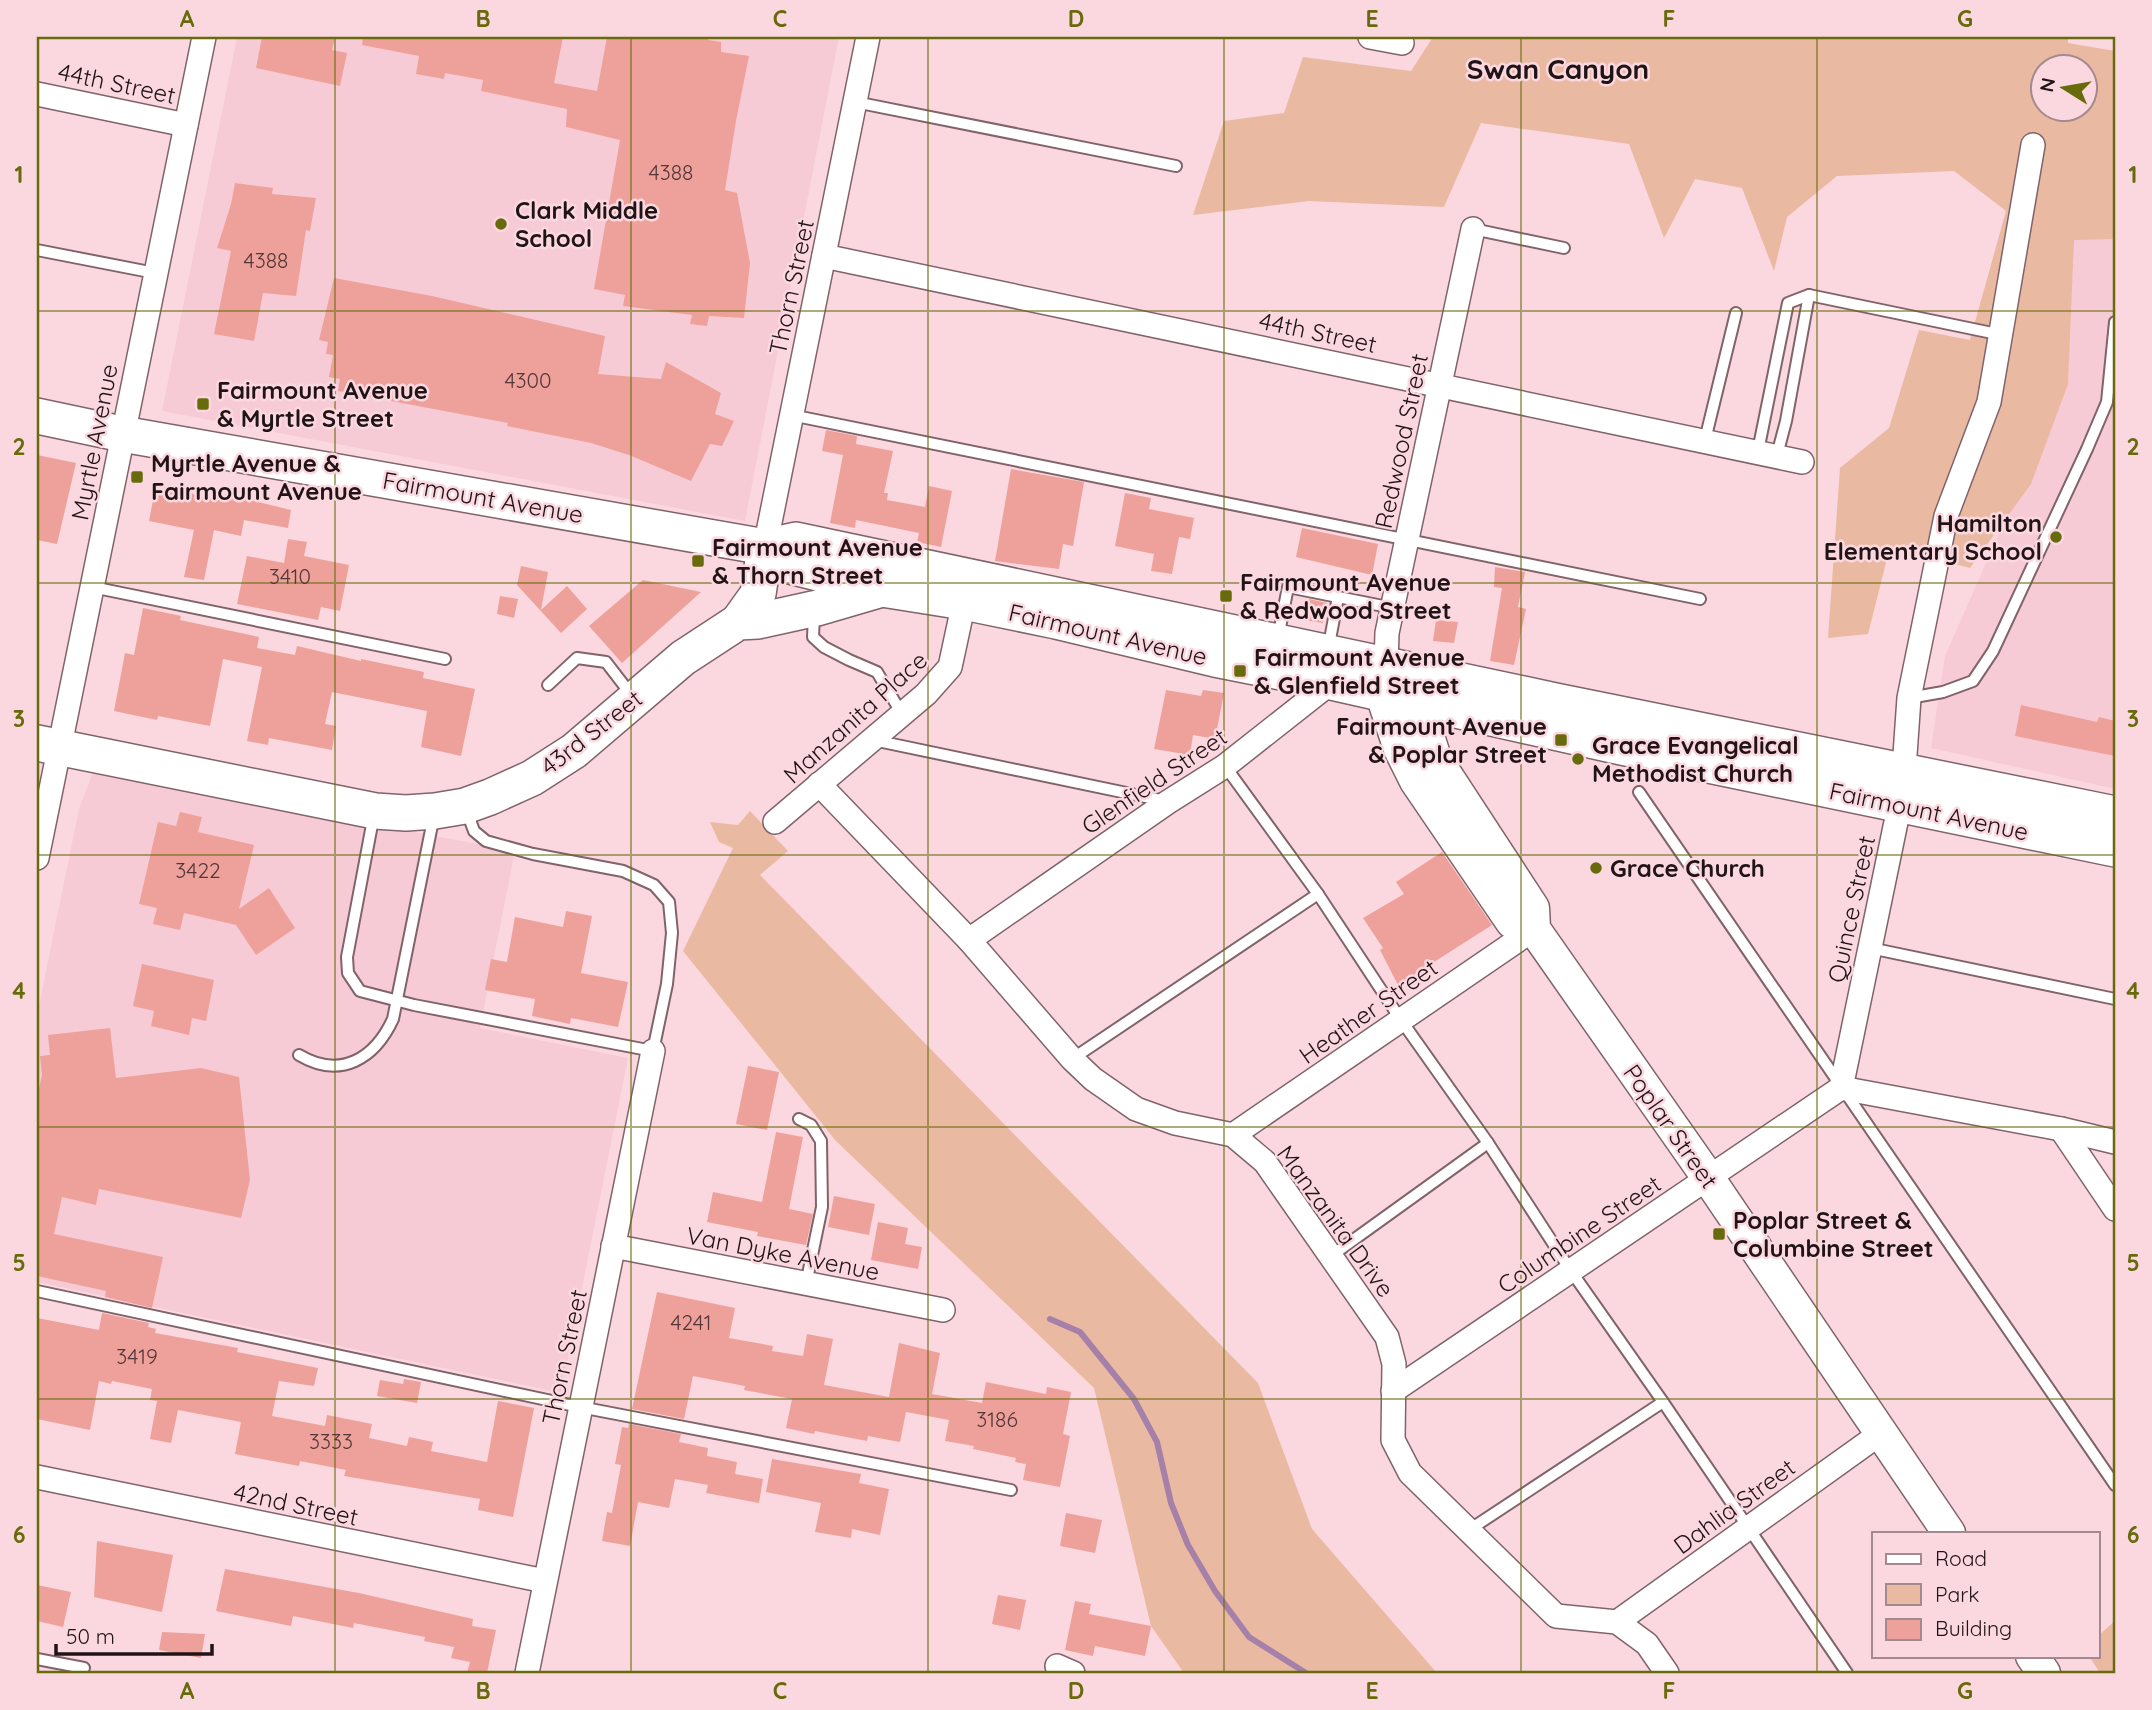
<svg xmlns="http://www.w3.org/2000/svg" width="2152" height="1710" font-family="Quicksand,sans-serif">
  <rect width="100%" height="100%" fill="#fbd8df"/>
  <!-- built -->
  <g fill="#f7cbd5">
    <polygon points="237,37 839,37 745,521 162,411"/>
    <polygon points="2060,222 2115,223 2115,789 1931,748 1945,656 2050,418"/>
    <polygon points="93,772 515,851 480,1028 628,1058 561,1393 37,1282 37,1015 79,809"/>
  </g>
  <!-- green -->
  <g fill="#eab9a2" fill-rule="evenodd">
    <path d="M 1433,37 L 2068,37 L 2068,43 L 2115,51 L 2115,239 L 2074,240 L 2068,384 L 2031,484 L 1970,568 L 1890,547 L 1868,634 L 1828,638 L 1840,468 L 1889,428 L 1919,330 L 1970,340 L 2006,211 L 1954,171 L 1837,176 L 1787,217 L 1774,271 L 1742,188 L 1695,179 L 1664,238 L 1629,144 L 1481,123 L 1444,207 L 1309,201 L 1193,215 L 1224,121 L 1284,113 L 1303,57 L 1411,71 ZM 2044,66 L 2086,66 L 2086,108 L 2044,108 Z"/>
    <polygon points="750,811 788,851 760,875 1258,1383 1312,1529 1437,1673 1184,1673 1151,1626 1094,1388 836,1141 683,951 733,848 719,842 710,822 738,825"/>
    <polygon points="2115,1621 2115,1673 2100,1673 2089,1656 2098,1656 2098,1636"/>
  </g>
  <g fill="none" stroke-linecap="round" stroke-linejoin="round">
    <!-- stream -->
    <polyline stroke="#a580a9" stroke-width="6" points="1050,1319 1080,1332 1134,1399 1157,1442 1171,1503 1188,1545 1215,1591 1249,1637 1306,1673"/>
  </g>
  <!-- building -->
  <g fill="#eea19a">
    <polygon points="262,37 335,37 332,50 347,53 340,86 256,68"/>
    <polygon points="363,37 563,37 554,83 597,91 607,37 709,37 708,40 721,42 721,52 749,56 736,121 725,190 737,193 750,263 744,318 709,316 707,326 690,324 692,315 623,306 625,295 594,289 620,140 566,127 567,109 481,91 483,80 445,73 444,79 416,74 419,56 362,45"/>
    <polygon points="235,183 273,188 272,194 316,198 310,231 306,230 296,296 263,293 254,341 214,334 231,251 217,248 231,204"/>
    <polygon points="334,278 432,296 605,336 598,374 661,379 666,362 721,393 715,414 734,421 722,446 710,444 691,481 629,455 591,443 507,426 508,423 338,391 340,379 329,377 333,355 326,354 328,342 319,340"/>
    <polygon points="826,430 857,436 856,444 893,451 884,493 888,493 887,500 925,507 929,486 952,491 941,547 917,542 919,533 856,520 855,528 830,523 843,455 822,451"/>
    <polygon points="37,455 76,463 57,544 37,540"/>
    <polygon points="1011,469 1084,482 1073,546 1063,544 1059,569 995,561"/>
    <polygon points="156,485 223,501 225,494 291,510 288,528 244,520 241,536 214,530 204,580 184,577 194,530 149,521"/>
    <polygon points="1125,493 1151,498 1149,509 1194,518 1190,539 1179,537 1172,574 1151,571 1154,554 1115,546"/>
    <polygon points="1302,528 1378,544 1372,575 1296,557"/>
    <polygon points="288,539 307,542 304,556 349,565 340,611 321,607 318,620 237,604 247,556 284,563"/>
    <polygon points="521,566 548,572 541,610 567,586 587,609 561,633 517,585"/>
    <polygon points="1495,567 1525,572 1518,607 1526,609 1514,665 1490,661 1502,588 1494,587"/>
    <polygon points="643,580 701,592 622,663 589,626"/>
    <polygon points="500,596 518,599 514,618 497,614"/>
    <polygon points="1309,599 1327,603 1323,623 1305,620"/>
    <polygon points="143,608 181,616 180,620 259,637 257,648 295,655 297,646 361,661 361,659 424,672 423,678 475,689 461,756 421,747 427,711 332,692 325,724 336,726 332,750 269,738 268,745 247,741 262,667 223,659 210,726 158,716 157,720 114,711 125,653 134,655"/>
    <polygon points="1436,620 1458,622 1454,643 1433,641"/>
    <polygon points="1166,690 1201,696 1203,690 1224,693 1215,739 1193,735 1190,755 1154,749"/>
    <polygon points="2021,705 2097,722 2099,717 2115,721 2115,756 2015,736"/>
    <polygon points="180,812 202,817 198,832 254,845 239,909 269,888 295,928 256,955 236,925 184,913 180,930 153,924 157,908 139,904 158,822 176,826"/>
    <polygon points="1442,852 1492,925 1398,985 1380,950 1383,948 1363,918 1404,894 1396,882"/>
    <polygon points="566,911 592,916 581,973 628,982 618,1027 571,1018 570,1024 532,1016 535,999 485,990 491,959 507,962 515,917 563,927"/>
    <polygon points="142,964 214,980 206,1021 192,1018 189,1035 151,1026 154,1011 133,1006"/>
    <polygon points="110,1028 116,1078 201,1068 239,1077 250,1180 241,1218 99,1189 96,1205 62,1197 54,1234 163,1257 152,1308 105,1297 106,1291 37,1276 37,1098 42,1075 40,1056 50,1055 48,1035"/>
    <polygon points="748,1066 779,1072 767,1130 736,1124"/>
    <polygon points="776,1132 803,1137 789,1209 813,1214 806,1245 757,1236 758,1232 707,1222 713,1192 762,1202"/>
    <polygon points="834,1196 875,1204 869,1235 828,1227"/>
    <polygon points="878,1222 908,1228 905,1244 922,1247 918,1269 871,1260"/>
    <polygon points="657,1292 735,1308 729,1338 773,1346 772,1351 803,1356 807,1334 833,1339 824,1385 889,1397 899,1343 940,1353 932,1394 982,1403 986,1382 1046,1394 1047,1387 1071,1392 1063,1434 1070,1436 1060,1487 1023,1480 1026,1464 1015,1462 1016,1458 973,1449 974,1446 945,1441 949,1420 906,1412 900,1442 868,1436 867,1441 815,1431 814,1434 786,1428 792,1399 744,1390 745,1386 693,1376 684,1419 632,1409"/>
    <polygon points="102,1313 149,1323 148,1327 156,1329 155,1333 238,1348 237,1352 318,1368 314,1386 279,1381 272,1416 325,1426 327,1415 372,1424 369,1438 407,1446 409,1437 433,1442 431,1451 487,1462 498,1401 534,1408 513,1517 478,1510 480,1499 344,1476 346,1470 300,1461 299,1466 235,1454 241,1422 178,1410 171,1443 150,1439 157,1401 150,1400 152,1389 112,1381 111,1384 99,1381 90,1430 37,1419 37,1318 99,1330"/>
    <polygon points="404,1379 421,1382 417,1403 377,1396 380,1380 403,1384"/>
    <polygon points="629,1424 681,1434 679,1442 708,1448 707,1456 737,1462 735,1474 763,1479 759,1503 706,1493 708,1485 675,1479 669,1508 638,1502 630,1546 602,1541 607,1512 612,1513 621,1465 615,1464 622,1427 628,1428"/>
    <polygon points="772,1459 861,1474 859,1483 889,1489 880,1535 852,1529 851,1538 815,1532 821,1503 766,1492"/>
    <polygon points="1066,1513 1102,1520 1095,1553 1060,1546"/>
    <polygon points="97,1541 173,1555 162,1612 94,1597"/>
    <polygon points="225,1569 359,1593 473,1619 472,1626 496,1630 487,1673 467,1673 470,1662 451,1658 454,1647 424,1641 425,1637 354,1623 353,1628 293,1616 291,1626 216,1611"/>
    <polygon points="37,1585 71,1592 63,1627 37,1621"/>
    <polygon points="998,1595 1026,1600 1020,1630 992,1624"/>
    <polygon points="1075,1601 1091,1604 1089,1614 1151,1626 1145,1656 1095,1646 1093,1656 1065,1650"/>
    <polygon points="162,1632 205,1634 201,1658 159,1650"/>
  </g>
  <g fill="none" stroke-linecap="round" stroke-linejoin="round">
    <defs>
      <g id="lane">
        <polyline points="855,102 1176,166"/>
        <polyline points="1473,229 1564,248"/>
        <polyline points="37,250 155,273"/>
        <polyline points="791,415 1700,599"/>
        <polyline points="1705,440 1736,313"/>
        <polyline points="1758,451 1788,303 1809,295"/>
        <polyline points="1777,455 1786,421 1809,295 2002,335"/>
        <polyline points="92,587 445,659"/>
        <polyline points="814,616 813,637 824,647 849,660 877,672 902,714"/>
        <polyline points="1278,638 1288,587 1393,608"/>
        <polyline points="1328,650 1338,597"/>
        <polyline points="548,685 577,658 606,662 633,697"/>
        <polyline points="1909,698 1943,692 1973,681 1993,651 2087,449 2107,402 2115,322"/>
        <polyline points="873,740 1165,801"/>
        <polyline points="1225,766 1318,894 1401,1020 1488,1143 1571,1271 1663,1402 1847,1673"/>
        <polyline points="1639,792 2115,1485"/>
        <polyline points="374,814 347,957 348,973 360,991 414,1005 653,1051 667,984 672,933 669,902 654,885 623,871 533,854 486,841 474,831 466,809"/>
        <polyline points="1870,948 2115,999"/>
        <path d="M 299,1055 C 341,1080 375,1058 393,1019 L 434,815"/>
        <polyline points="1072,1059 1318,894"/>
        <polyline points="799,1119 811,1125 821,1141 822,1207 806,1284"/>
        <polyline points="1331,1256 1488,1143"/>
        <polyline points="37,1291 580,1407 1011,1490"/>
        <polyline points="1469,1530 1663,1402"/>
        <polyline points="37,1659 84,1668"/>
      </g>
      <g id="street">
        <polyline points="1370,37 1402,43"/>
        <polyline points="37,94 186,125"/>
        <polyline points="824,256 1802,462"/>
        <polyline points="765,547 868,37"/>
        <polyline points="1386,664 1387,633 1473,229"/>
        <polyline points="819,784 969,940 1072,1059 1093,1079 1136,1109 1175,1123 1233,1135 1265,1162 1387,1337 1394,1364 1393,1440 1410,1473 1556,1616 1617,1622 1647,1644 1667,1673"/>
        <polyline points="775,822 926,694 950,667 964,602"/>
        <polyline points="37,858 204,37"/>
        <polyline points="969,940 1168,802 1225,766 1338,677"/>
        <polyline points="1841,1088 1896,822 1904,769 1909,698 1946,516 1989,402 2033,145"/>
        <polyline points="2061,1129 2115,1209"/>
        <polyline points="1233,1135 1534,929"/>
        <polyline points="613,1246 943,1310"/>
        <polyline points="1393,1391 1841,1088 2061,1129 2115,1142"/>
        <polyline points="37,1477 545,1581"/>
        <polyline points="1617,1622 1881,1433"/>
        <polyline points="1057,1666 1073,1673"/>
        <polyline points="527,1673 653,1051"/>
      </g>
      <g id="secondary">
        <polyline points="1385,673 1382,695 1400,749 1416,781 1512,922 1534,929"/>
        <polyline points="1404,683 1417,702 1435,758 1533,908 1534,929 1700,1166 1949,1533"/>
        <polyline points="2032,1656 2044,1673"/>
      </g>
      <g id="primary">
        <polyline points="37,416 122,434 765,547 796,540 1556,701 2115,814"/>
        <polyline points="765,547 786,565 882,589 964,602 1056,621 1215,659 1331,682 1621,747 2115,849"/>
        <polyline points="738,622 758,594 765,547"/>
        <polyline points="37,743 375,811 406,813 435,811 465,806 490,797 532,778 574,751 683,658 738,622 758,621 817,608 882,589"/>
      </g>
    </defs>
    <!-- lane casing -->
    <use href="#lane" stroke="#81636a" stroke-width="14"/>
    <!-- street casing -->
    <use href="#street" stroke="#81636a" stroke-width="26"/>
    <!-- secondary casing -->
    <use href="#secondary" stroke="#81636a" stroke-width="35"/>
    <!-- primary casing -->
    <use href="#primary" stroke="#81636a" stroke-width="38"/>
    <!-- lane -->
    <use href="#lane" stroke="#fff" stroke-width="10"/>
    <!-- street -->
    <use href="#street" stroke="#fff" stroke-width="23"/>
    <!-- secondary -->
    <use href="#secondary" stroke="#fff" stroke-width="32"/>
    <!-- primary -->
    <use href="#primary" stroke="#fff" stroke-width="35"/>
  </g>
  <!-- grid -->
  <path fill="none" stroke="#686b0c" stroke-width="2" stroke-opacity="0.55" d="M 335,37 L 335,1673M 631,37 L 631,1673M 928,37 L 928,1673M 1224,37 L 1224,1673M 1521,37 L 1521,1673M 1817,37 L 1817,1673M 37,311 L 2115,311M 37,583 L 2115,583M 37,855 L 2115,855M 37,1127 L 2115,1127M 37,1399 L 2115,1399"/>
  <!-- markers -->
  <g fill="#686b0c" stroke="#fbd8df" stroke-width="2.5">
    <circle cx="501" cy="224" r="7"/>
    <rect x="196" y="397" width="14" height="14" rx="3.5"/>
    <rect x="130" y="470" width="14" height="14" rx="3.5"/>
    <circle cx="2056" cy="537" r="7"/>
    <rect x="691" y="554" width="14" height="14" rx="3.5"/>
    <rect x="1219" y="589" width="14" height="14" rx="3.5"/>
    <rect x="1233" y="664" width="14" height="14" rx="3.5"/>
    <rect x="1554" y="733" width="14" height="14" rx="3.5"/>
    <circle cx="1578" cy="759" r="7"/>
    <circle cx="1596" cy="868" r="7"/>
    <rect x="1712" y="1227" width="14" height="14" rx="3.5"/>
  </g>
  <g text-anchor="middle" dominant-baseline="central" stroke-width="5" stroke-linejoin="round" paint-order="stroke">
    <!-- number labels -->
    <g font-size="21" fill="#543738">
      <text x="671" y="172">4388</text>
      <text x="266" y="260">4388</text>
      <text x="528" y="380">4300</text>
      <text x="290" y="576">3410</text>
      <text x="198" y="870">3422</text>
      <text x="691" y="1322">4241</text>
      <text x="137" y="1356">3419</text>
      <text x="997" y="1419">3186</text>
      <text x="331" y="1441">3333</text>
    </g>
    <!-- street labels -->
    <g font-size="24" fill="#211417" stroke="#fbd8df">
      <text transform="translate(117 83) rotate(12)">44th Street</text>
      <text transform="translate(791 287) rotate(-78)">Thorn Street</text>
      <text transform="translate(1318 332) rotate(12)">44th Street</text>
      <text transform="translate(1401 441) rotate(-78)">Redwood Street</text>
      <text transform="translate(94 442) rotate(-79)">Myrtle Avenue</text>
      <text transform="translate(483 497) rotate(10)">Fairmount Avenue</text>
      <text transform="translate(1108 634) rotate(13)">Fairmount Avenue</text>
      <text transform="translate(855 717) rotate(-42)">Manzanita Place</text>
      <text transform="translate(591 732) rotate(-38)">43rd Street</text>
      <text transform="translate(1154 781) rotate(-34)">Glenfield Street</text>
      <text transform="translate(1929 811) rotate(12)">Fairmount Avenue</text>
      <text transform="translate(1851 909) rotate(-78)">Quince Street</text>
      <text transform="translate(1368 1011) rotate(-35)">Heather Street</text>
      <text transform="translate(1671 1126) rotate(55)">Poplar Street</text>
      <text transform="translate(1336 1221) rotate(54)">Manzanita Drive</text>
      <text transform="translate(1579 1234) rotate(-34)">Columbine Street</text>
      <text transform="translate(783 1253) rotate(11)">Van Dyke Avenue</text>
      <text transform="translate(564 1357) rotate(-78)">Thorn Street</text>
      <text transform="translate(296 1504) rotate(12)">42nd Street</text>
      <text transform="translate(1734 1506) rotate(-36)">Dahlia Street</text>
    </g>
    <!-- poi labels -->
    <g font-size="24" font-weight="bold" fill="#211417" stroke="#fbd8df" text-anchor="start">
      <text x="515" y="210">Clark Middle<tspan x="515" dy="28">School</tspan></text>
      <text x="217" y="390">Fairmount Avenue<tspan x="217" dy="28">&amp; Myrtle Street</tspan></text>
      <text x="151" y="463">Myrtle Avenue &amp;<tspan x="151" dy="28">Fairmount Avenue</tspan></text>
      <text x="2042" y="523" text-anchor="end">Hamilton<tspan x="2042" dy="28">Elementary School</tspan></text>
      <text x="712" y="547">Fairmount Avenue<tspan x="712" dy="28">&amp; Thorn Street</tspan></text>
      <text x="1240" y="582">Fairmount Avenue<tspan x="1240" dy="28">&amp; Redwood Street</tspan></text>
      <text x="1254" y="657">Fairmount Avenue<tspan x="1254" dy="28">&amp; Glenfield Street</tspan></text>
      <text x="1547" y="726" text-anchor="end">Fairmount Avenue<tspan x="1547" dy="28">&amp; Poplar Street</tspan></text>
      <text x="1592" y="745">Grace Evangelical<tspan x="1592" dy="28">Methodist Church</tspan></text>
      <text x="1610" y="868">Grace Church</text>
      <text x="1733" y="1220">Poplar Street &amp;<tspan x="1733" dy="28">Columbine Street</tspan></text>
    </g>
    <!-- quarter labels -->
    <g font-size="28" font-weight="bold" fill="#211417" stroke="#fbd8df">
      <text x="1558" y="68">Swan Canyon</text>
    </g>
  </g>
  <!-- border -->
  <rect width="2152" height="1710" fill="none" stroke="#fbd8df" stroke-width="77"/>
  <!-- legend -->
  <rect x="1872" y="1532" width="228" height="126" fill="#fbd8df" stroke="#a48a8f" stroke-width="2"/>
  <rect x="1886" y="1554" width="35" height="10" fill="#ffffff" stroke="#a48a8f" stroke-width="2"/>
  <text x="1935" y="1566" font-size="21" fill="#211417">Road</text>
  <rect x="1886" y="1584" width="35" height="21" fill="#eab9a2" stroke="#a48a8f" stroke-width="2"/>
  <text x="1935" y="1602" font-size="21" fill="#211417">Park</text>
  <rect x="1886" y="1619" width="35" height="21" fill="#eea19a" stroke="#a48a8f" stroke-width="2"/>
  <text x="1935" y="1636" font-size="21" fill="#211417">Building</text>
  <!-- north arrow -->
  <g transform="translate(2064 88) rotate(281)"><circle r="33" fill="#fbd8df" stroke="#a48a8f" stroke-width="2"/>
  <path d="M0-5L12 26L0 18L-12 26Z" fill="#686b0c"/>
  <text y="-10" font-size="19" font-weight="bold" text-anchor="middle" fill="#211417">N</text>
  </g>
  <!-- scale -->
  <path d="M56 1644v10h156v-10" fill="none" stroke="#211417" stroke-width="3.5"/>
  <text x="66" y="1644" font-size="21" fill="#211417" stroke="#fbd8df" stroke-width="5" paint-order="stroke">50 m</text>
  <rect x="38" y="38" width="2076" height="1634" fill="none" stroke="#686b0c" stroke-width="2.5"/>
  <g font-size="23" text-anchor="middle" font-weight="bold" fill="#686b0c">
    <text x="187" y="27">A</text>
    <text x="483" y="27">B</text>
    <text x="780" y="27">C</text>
    <text x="1076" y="27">D</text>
    <text x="1372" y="27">E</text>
    <text x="1669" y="27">F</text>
    <text x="1965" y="27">G</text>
    <text x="19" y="183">1</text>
    <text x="2133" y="183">1</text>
    <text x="19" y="455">2</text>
    <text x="2133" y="455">2</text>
    <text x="19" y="727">3</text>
    <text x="2133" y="727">3</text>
    <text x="19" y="999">4</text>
    <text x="2133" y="999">4</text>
    <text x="19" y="1271">5</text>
    <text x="2133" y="1271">5</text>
    <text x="19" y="1543">6</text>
    <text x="2133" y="1543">6</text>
    <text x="187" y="1699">A</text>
    <text x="483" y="1699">B</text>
    <text x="780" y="1699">C</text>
    <text x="1076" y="1699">D</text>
    <text x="1372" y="1699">E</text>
    <text x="1669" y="1699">F</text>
    <text x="1965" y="1699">G</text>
  </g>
</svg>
